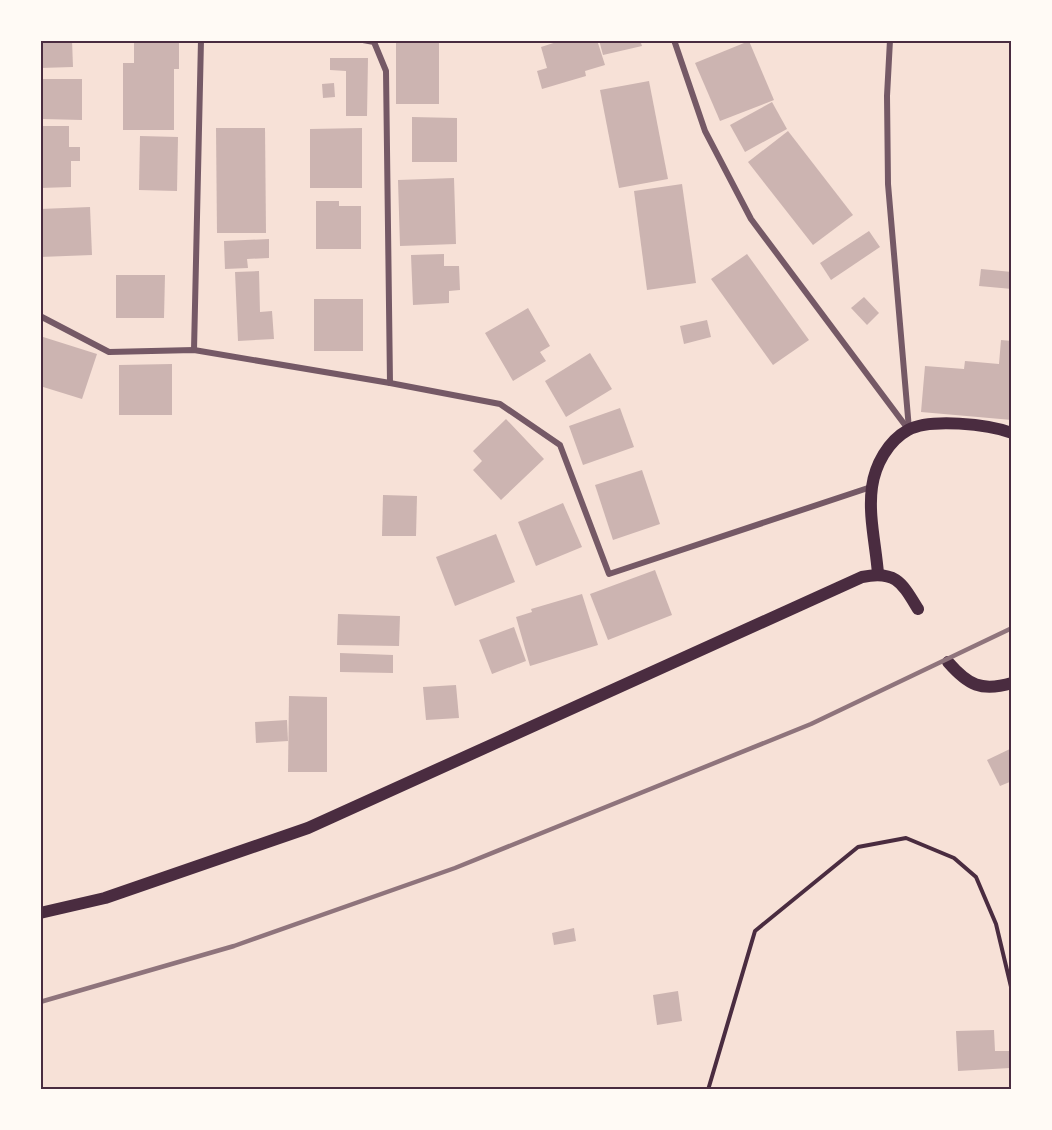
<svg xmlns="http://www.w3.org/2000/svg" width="1052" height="1130" font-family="'Golos Text',sans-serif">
  <rect width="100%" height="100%" fill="#f7e1d7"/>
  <!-- building -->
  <g fill="#ccb4b1">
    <polygon points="40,40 72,40 73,67 40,68"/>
    <polygon points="134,40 179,40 179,69 174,69 174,130 123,130 123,63 134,63"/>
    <rect x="396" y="40" width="43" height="64"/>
    <polygon points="563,40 597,40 605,65 585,71 586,76 542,89 537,71 547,68 541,47"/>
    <polygon points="599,40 640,40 642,46 603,55"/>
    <polygon points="749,41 774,100 720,121 695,63"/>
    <polygon points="330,58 368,58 367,116 346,116 346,71 330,70"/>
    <polygon points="43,79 82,79 82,120 43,119"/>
    <polygon points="649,81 668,179 619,188 600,90"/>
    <polygon points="334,83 335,97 323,98 322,84"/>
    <polygon points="772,102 787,129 745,152 730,125"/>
    <polygon points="412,117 457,118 457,162 412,162"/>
    <polygon points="40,126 69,126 69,147 80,147 80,161 71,161 71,187 40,188"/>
    <polygon points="216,128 265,128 266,233 217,233"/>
    <polygon points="362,128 362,188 310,188 310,129"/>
    <polygon points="788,131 853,215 813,245 748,162"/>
    <polygon points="140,136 178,137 177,191 139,190"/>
    <polygon points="454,178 456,244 400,246 398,180"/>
    <polygon points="682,184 696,283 647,290 634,191"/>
    <polygon points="316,201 339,201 339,206 361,206 361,249 316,249"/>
    <polygon points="90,207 92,255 40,257 40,209"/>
    <polygon points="869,231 880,247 831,280 820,263"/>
    <polygon points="269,239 269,258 247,259 248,268 225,269 224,241"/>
    <polygon points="444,254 444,266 459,266 460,290 449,291 449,303 413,305 411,255"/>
    <polygon points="747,254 809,340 773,365 711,279"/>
    <polygon points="981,269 1012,272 1012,289 979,286"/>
    <polygon points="259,271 260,312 272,311 274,339 238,341 235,272"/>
    <polygon points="116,275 165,275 164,318 116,318"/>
    <polygon points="864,297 879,313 867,325 851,308"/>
    <rect x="314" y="299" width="49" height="52"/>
    <polygon points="528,308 550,346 540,352 546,361 513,381 485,333"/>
    <polygon points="707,320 711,337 684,344 680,326"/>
    <polygon points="40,336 97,354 82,399 40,386"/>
    <polygon points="1001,340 1012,341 1012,420 921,412 925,366 964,369 965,361 999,364"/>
    <polygon points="590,353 612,389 566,417 545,381"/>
    <polygon points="172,364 172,415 119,415 119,365"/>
    <polygon points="620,408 634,447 583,465 569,426"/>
    <polygon points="506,419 544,459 501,500 473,470 482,461 473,451"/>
    <polygon points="642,470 660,524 613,540 595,485"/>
    <polygon points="383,495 417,496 416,536 382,536"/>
    <polygon points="563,503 582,547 536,566 518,522"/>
    <polygon points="496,534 515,582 455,606 436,557"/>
    <polygon points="655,570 672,615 608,640 590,594"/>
    <polygon points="582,594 598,645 530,666 516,617 532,612 531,609"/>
    <polygon points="338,614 400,616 399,646 337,645"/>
    <polygon points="514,627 526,661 492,674 479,640"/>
    <polygon points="340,653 393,655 393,673 340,672"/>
    <polygon points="456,685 459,718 426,720 423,687"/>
    <polygon points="289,696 327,697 327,772 288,772"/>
    <polygon points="287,720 288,741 256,743 255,722"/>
    <polygon points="1012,748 1012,781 1000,786 987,760"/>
    <polygon points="574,928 576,941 554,945 552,933"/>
    <polygon points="678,991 682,1021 657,1025 653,995"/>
    <polygon points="994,1030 995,1051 1009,1051 1010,1068 958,1071 956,1031"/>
  </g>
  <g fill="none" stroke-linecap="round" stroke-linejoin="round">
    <!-- path -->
    <polyline stroke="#4a2c40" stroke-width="4" points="708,1090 755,931 858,847 906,838 954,858 976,877 996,924 1012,991"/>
    <!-- minor -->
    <g stroke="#755966" stroke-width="6">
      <polyline points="363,40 374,42 386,71 390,383"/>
      <polyline points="674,40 705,131 751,219 908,429"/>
      <polyline points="890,40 887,96 888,184 909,429"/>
      <polyline points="40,316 109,352 194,350 390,383 500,404 560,445 609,574 871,487"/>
      <polyline points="194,350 201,40"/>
    </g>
    <!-- secondary -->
    <g stroke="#4a2c40" stroke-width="12">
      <path d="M 878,574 C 876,546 868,515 872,487 C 875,465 888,441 908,430 C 930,418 988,424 1012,433"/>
      <path d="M 948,662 C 968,685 981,692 1012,683"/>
      <path d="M 40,913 L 105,898 L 308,828 L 862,577 C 896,570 902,583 918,609"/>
    </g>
    <!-- rail -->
    <polyline stroke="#8f747c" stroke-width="4.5" points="40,1002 234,946 455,868 811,724 1012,628"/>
  </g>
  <!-- border -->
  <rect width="1052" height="1130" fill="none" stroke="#fffaf5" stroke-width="84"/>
  <rect x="42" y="42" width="968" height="1046" fill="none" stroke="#4a2c40" stroke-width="2"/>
</svg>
